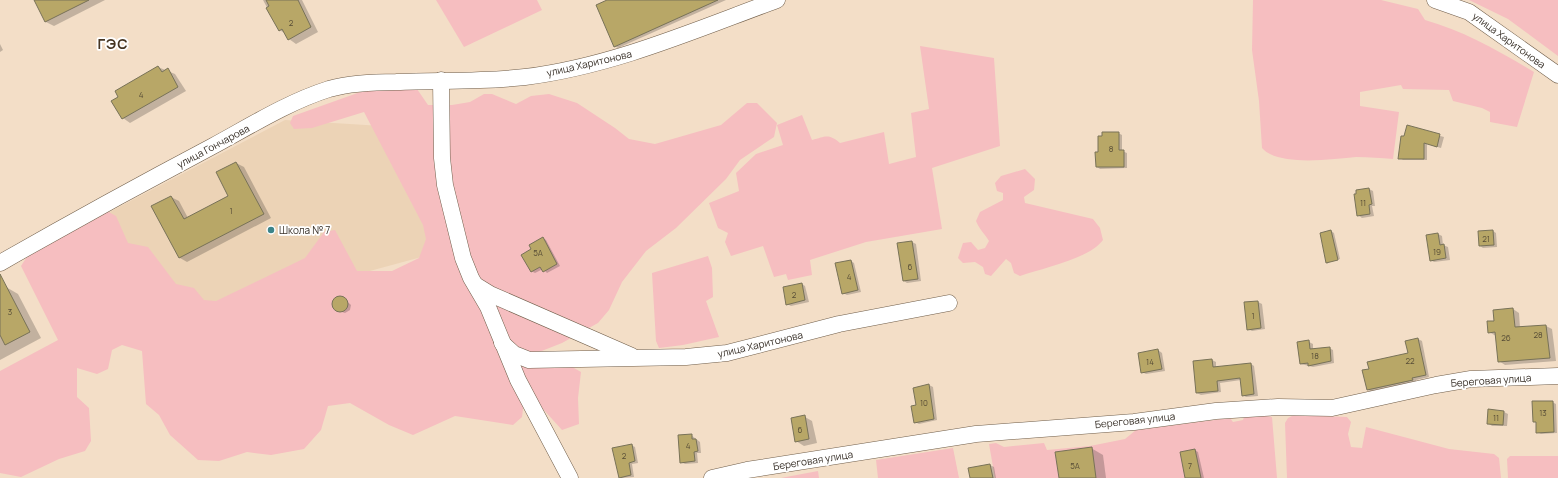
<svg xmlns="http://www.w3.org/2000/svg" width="1558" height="478" font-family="Manrope,sans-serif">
  <rect width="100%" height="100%" fill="#f3dec7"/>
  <!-- built -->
  <polygon fill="#ecd3b6" points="285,120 382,126 440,252 355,275 160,336 98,218"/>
  <!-- green -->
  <g fill="#f6bec0">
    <polygon points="436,0 537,0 542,10 464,47"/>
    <path d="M 1253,0 L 1381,0 L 1418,9 L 1425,20 C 1464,31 1499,51 1534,72 L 1517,127 L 1490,122 L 1490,112 L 1482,108 L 1453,101 L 1449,90 L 1403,89 L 1401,85 L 1360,92 L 1360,106 L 1399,112 L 1393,159 C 1381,158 1369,157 1356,157 C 1333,159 1278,167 1262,148 L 1259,101 L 1252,50 Z"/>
    <polygon points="1469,0 1558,0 1558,56 1508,19"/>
    <path d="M 920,46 L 994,58 L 1000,146 L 932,168 L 942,229 L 866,242 L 813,259 L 810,260 L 812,275 L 788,280 L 786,274 L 774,277 L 763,246 L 731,256 L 725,242 L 728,233 L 718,228 L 709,203 L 739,191 L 736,173 L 756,154 L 783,145 L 777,125 L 802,115 L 812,140 C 825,137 828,133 840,143 L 884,132 L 889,164 L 916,157 L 911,113 L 929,109 Z"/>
    <polygon points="417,89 428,105 452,105 470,102 484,94 492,94 516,104 531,96 549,94 577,103 615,128 629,139 655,144 721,125 747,103 757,103 777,123 774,137 740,160 726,179 676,228 646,251 622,282 609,310 598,323 562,343 534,354 560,360 581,372 578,398 579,424 562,430 543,409 524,401 522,417 513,425 455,416 413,435 389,425 350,403 328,406 321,430 304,449 271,455 247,452 219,461 198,460 170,435 159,415 146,404 142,351 122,345 112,350 108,369 97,374 77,368 77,397 89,408 91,441 85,451 59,459 21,477 0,473 0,371 58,340 21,266 28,255 105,210 116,216 128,243 148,247 176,284 194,288 204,300 216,301 305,258 324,232 335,230 357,271 392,271 419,258 426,239 423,225 364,112 312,128 294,129 290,123 293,116 366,90"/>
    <path d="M 1025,169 L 1035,179 L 1034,190 L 1024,197 L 1025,203 L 1093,219 L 1100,228 L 1103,240 C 1089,259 1043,268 1020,276 L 1014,273 L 1011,263 L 1006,259 L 991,276 L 985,274 L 983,267 L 975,262 L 963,263 L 958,258 L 963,243 L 971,242 L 978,250 L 985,248 L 989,241 C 985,234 979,229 976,221 L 980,212 L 1003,200 L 1003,193 L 997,191 L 995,183 L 1001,176 Z"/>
    <polygon points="708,256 712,268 713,297 706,301 719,337 683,345 659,348 656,341 652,273"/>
    <polygon points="1260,415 1272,417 1277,478 995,478 989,444 996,443 1004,447 1044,443 1047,450 1090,446 1125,439 1136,430 1230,418 1233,422 1243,420 1244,417"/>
    <polygon points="1294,415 1347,417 1351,422 1348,434 1351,447 1362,448 1366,427 1449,449 1494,454 1499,458 1501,478 1287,478 1285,423 1288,418"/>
    <polygon points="953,448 959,478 878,478 876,460"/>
    <polygon points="1510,456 1558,456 1558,478 1508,478 1507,459"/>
    <polygon points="818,471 819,478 781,478 786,477"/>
  </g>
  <!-- shadow -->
  <g fill="#0003">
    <polygon points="35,0 105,0 54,26 46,22"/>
    <polygon points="263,0 302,0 318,32 296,44 289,39 285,33 279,30"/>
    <polygon points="609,0 726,0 618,48 615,46"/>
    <polygon points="0,44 3,50 0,52"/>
    <polygon points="158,67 175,74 186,91 130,123 123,118 119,97"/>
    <polygon points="1407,127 1444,137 1441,148 1427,144 1427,160 1403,160 1400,158"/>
    <polygon points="1118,133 1122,135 1122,151 1127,153 1127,168 1100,169 1097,167 1099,153"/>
    <polygon points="236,163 244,167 271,218 187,262 180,258 171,197 179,201 188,218 229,196"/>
    <polygon points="1369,189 1373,191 1375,206 1372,206 1374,216 1362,218 1358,215 1357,191"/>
    <polygon points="1331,231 1334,233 1340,259 1328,262 1328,264 1327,263"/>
    <polygon points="1493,231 1496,233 1497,247 1483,248 1480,246"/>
    <polygon points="1438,234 1442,236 1443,245 1448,247 1450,260 1434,262 1431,260"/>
    <polygon points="543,238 546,240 560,266 547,273 543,269 535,273 531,271 532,250"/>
    <polygon points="912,242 916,244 921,281 907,283 904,281"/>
    <polygon points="851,261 854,263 861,292 847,295 843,293"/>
    <polygon points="802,284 805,286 809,302 791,306 787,304"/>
    <polygon points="6,287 18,294 41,338 0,360 0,291"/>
    <polygon points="338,297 343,298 351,305 350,310 345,313 336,310 333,306 334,301"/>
    <polygon points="1258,302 1262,304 1265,329 1252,331 1248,329"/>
    <polygon points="1513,309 1519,313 1520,328 1546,326 1552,329 1556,361 1505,365 1499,361 1496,336 1489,332 1495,322"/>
    <polygon points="1418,339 1422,341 1429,377 1416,380 1416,382 1372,392 1368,390 1364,371 1409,354"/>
    <polygon points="1309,342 1313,344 1313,349 1329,348 1333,350 1334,363 1313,367 1301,364 1299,343"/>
    <polygon points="1158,350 1162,353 1165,371 1146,374 1142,372"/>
    <polygon points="1212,360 1216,362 1216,368 1251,364 1254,366 1258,396 1246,397 1243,395 1241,380 1220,383 1221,392 1201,395 1197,393"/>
    <polygon points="929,385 933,387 937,420 919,424 915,422 918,406"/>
    <polygon points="1552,402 1556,404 1557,433 1541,434 1537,432 1537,423 1534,421"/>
    <polygon points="1489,410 1504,412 1508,414 1507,426 1492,426 1488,423"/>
    <polygon points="805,417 812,421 817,443 804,446 796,441"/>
    <polygon points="691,435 700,442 701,453 697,453 698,463 685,464 681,462"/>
    <polygon points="631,445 635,447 638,463 632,464 634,477 621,478 620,477"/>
    <polygon points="1091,448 1103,455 1106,478 1060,478"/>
    <polygon points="1195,450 1198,452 1204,478 1186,478"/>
    <polygon points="990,465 994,467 996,478 979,478 977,467"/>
  </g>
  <!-- building -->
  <g fill="#b8a767" stroke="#787258">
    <polygon points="34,0 89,0 45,22"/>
    <polygon points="266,0 298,0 311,27 288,40 282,29 279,31 266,8 269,6"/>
    <polygon points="607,0 718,0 614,47 596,5"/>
    <polygon points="158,66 162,72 168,68 178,87 122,119 111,101 118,97 115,91"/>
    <polygon points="1407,125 1440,134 1437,147 1424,143 1424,159 1398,159 1401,136 1404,136"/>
    <polygon points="1102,132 1119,132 1119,150 1124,150 1124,167 1096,167 1095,152 1098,152 1098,136 1102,136"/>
    <polygon points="236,162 264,214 179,258 151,206 171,196 184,219 228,196 216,172"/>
    <polygon points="1369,188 1372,204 1369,205 1370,214 1357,216 1354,194 1356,194 1356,190"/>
    <polygon points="1331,230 1338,260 1326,263 1320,233"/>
    <polygon points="1493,230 1494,245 1479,246 1478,231"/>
    <polygon points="1438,233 1440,245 1444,244 1446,258 1430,261 1426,235"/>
    <polygon points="543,237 557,264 543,272 540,267 531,272 521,255 531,249 529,245"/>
    <polygon points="912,241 918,279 903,281 897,243"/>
    <polygon points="851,260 858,290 842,294 835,263"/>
    <polygon points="0,274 30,332 5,345 0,335"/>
    <polygon points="802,283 805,300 786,305 783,287"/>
    <circle cx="340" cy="304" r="8"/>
    <polygon points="1258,301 1261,328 1247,330 1244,302"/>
    <polygon points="1513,308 1515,327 1546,325 1550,358 1498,362 1495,332 1488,333 1487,321 1494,321 1493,310"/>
    <polygon points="1418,338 1426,375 1412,378 1413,380 1367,390 1362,370 1369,369 1367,362 1408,353 1405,341"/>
    <polygon points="1309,340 1310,349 1330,347 1331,361 1308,366 1308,363 1300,364 1297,342"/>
    <polygon points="1158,349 1162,369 1141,373 1138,353"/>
    <polygon points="1212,359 1213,367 1251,363 1254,394 1242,396 1240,378 1217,381 1218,391 1196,393 1193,361"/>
    <polygon points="929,384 934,419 914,423 911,406 916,405 913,388"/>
    <polygon points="1532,401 1553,401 1554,432 1536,433 1536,422 1533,422"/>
    <polygon points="1488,409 1504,411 1503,425 1487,424"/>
    <polygon points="805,415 809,439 795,442 791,418"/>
    <polygon points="692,434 692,439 696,439 698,451 694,452 695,461 680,463 678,435"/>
    <polygon points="632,444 635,461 629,463 631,475 619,478 612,448"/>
    <polygon points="1092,447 1096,478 1059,478 1055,452"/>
    <polygon points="1195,449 1201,478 1185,478 1180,452"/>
    <polygon points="990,464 993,478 970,478 968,468"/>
  </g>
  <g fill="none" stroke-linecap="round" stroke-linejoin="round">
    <defs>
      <g id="street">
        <polyline points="1435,0 1469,12 1558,75"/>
        <polyline points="441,80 442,158 445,185 463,258 471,278 488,307 518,380 570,478"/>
        <path d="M 0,263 C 70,223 141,184 213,146 C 250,126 288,102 329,89 C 351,83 373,82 396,82 C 439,80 482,82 525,77 C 613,66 695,30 777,0"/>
        <polyline points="477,286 490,294 632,356"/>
        <polyline points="502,343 514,354 529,360 686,357 727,353 839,324 949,303"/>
        <polyline points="712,478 747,470 976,434 1134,422 1216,411 1278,407 1332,408 1436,385 1471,379 1558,376"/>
      </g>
    </defs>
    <!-- street casing -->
    <use href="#street" stroke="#705e4a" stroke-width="17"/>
    <!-- street -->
    <use href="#street" stroke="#fff" stroke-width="16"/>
  </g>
  <!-- markers -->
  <circle fill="#3c8489" stroke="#fff" stroke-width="1.5" cx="271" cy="230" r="4"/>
  <g text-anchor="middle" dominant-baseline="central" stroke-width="3.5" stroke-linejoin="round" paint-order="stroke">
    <!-- number labels -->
    <g font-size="8" fill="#574d37">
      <text x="291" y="22">2</text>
      <text x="141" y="94">4</text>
      <text x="1111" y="148">8</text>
      <text x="1363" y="202">11</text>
      <text x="231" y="210">1</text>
      <text x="1486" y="238">21</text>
      <text x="1437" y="251">19</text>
      <text x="538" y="252">5А</text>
      <text x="910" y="266">6</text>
      <text x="849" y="276">4</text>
      <text x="794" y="294">2</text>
      <text x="10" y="311">3</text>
      <text x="1253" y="315">1</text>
      <text x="1538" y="334">28</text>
      <text x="1506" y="337">26</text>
      <text x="1315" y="355">18</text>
      <text x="1410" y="360">22</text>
      <text x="1150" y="361">14</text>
      <text x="924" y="402">10</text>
      <text x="1543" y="412">13</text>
      <text x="1496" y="417">11</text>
      <text x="800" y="429">6</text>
      <text x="688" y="445">4</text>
      <text x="624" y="455">2</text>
      <text x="1075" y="465">5А</text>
      <text x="1190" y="465">7</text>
    </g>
    <!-- street labels -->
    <g font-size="10" fill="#372f27" stroke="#fff">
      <text transform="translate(1509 40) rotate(36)">улица Харитонова</text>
      <text transform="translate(589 63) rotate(-13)">улица Харитонова</text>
      <text transform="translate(213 146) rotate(-28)">улица Гончарова</text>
      <text transform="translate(760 344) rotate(-13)">улица Харитонова</text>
      <text transform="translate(1491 380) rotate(-4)">Береговая улица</text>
      <text transform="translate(1135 420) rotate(-6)">Береговая улица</text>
      <text transform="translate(813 460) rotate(-9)">Береговая улица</text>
    </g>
    <!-- poi labels -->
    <g font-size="10" fill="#372f27" stroke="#fff" text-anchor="start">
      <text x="279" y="230">Школа № 7</text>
    </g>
    <!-- district labels -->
    <g font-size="14" font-weight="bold" letter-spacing="1" fill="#463522" stroke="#fff">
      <text x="113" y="43">ГЭС</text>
    </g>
  </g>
</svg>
